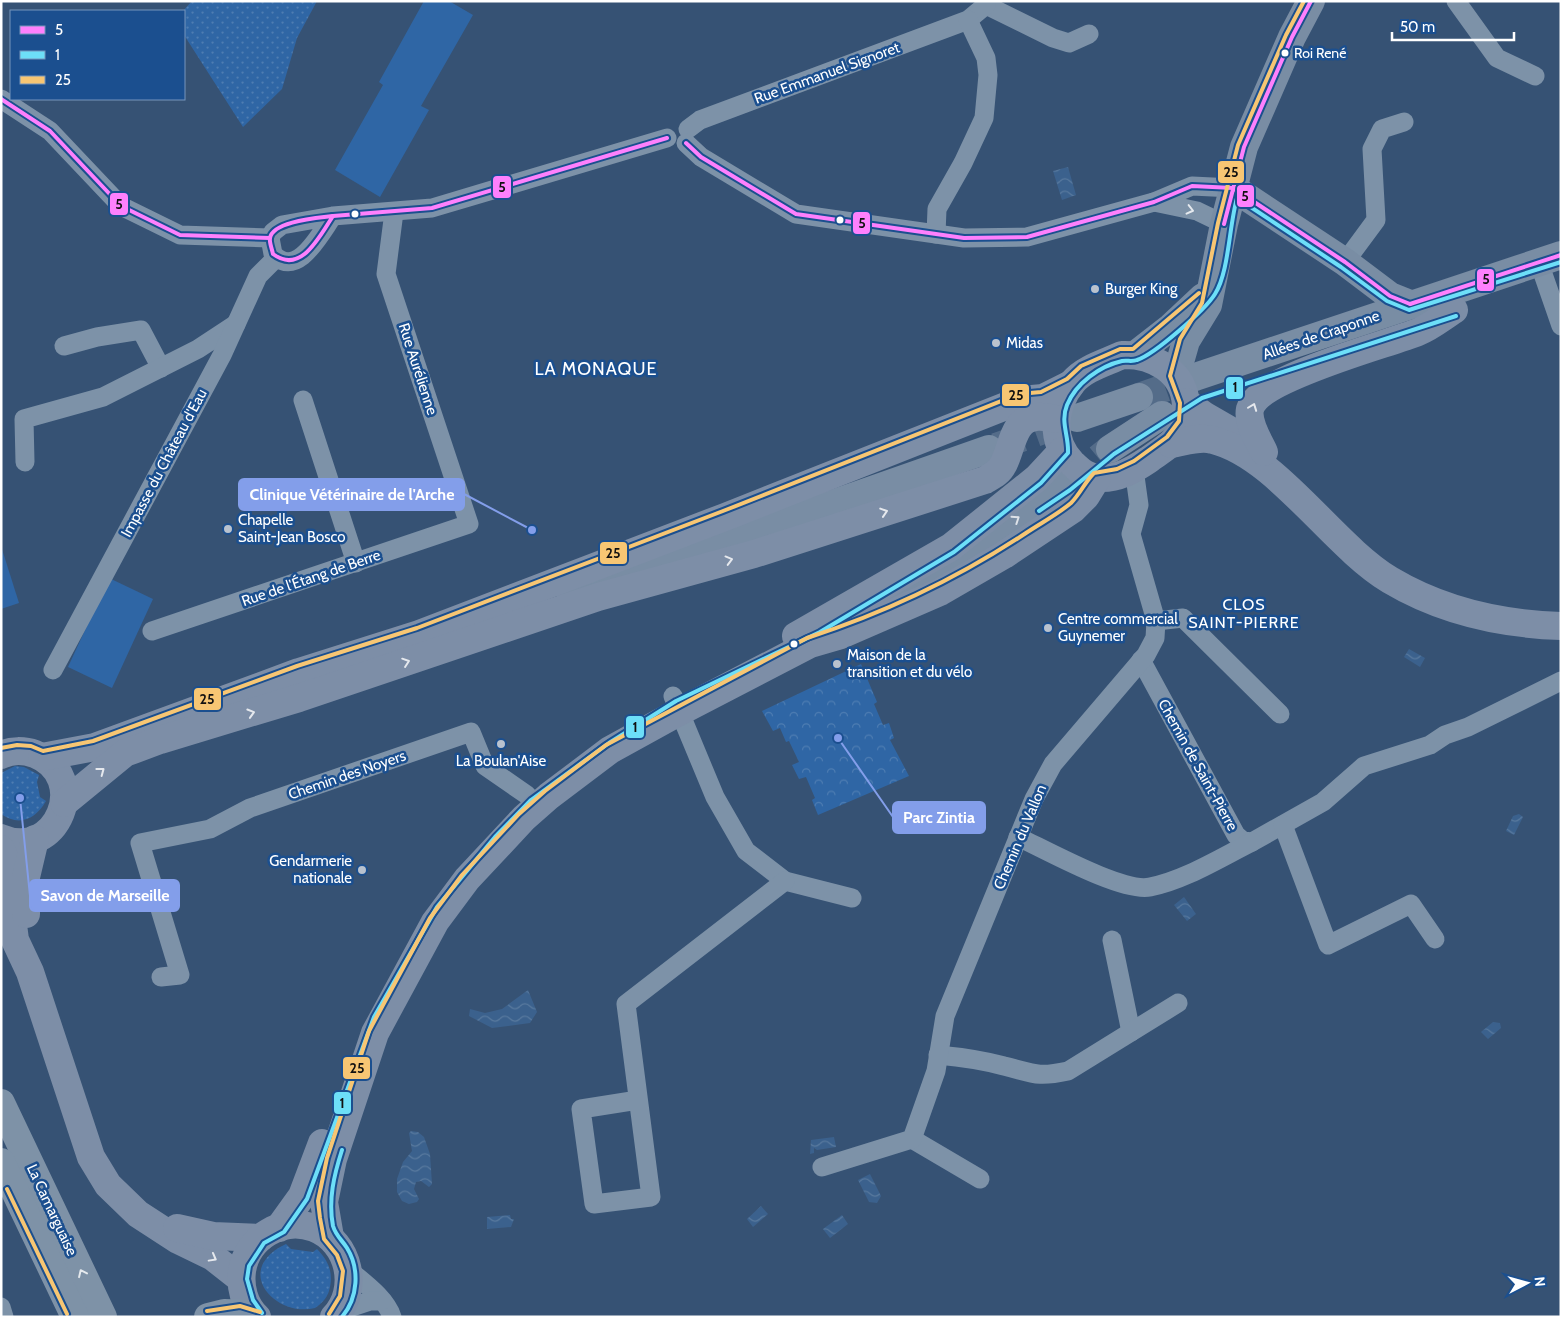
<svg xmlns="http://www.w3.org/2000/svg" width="1562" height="1318" font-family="Cabin,sans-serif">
  <defs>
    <pattern id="grass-dots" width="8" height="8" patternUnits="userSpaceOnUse" patternTransform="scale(1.25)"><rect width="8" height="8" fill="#2f66a5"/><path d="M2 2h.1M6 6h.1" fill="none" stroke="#4e7db2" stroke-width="1.8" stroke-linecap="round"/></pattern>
    <pattern id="park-crowns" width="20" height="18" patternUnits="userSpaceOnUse" patternTransform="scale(1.25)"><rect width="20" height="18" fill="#2f66a5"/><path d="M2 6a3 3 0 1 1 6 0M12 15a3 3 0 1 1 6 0" fill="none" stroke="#4e7db2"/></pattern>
    <pattern id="water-waves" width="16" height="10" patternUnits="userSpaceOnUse" patternTransform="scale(1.25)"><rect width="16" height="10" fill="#3b618d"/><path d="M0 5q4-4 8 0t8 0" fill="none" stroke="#58799e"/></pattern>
  </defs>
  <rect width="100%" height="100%" fill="#365274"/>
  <!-- grass -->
  <g fill="url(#grass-dots)">
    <polygon points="192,1 317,1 297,38 282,89 243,127 184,35 183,11"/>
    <path d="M 15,766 L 24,767 L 39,775 L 37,782 L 40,797 L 46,801 C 36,819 19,827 1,814 L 1,773 Z"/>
    <path d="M 286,1244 L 291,1249 L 313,1252 L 317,1249 C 329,1261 334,1274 329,1291 C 327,1298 321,1304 315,1308 C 276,1318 231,1270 286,1244 Z"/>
  </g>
  <!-- park -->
  <polygon fill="url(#park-crowns)" points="861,664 877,702 874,704 883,725 889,723 894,738 890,740 909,776 818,815 812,800 815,798 806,777 799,779 792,765 799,762 789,741 786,742 780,728 773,731 762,711"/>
  <!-- garden -->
  <g fill="#2f66a5">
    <polygon points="424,1 449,1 473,15 421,106 429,110 380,197 335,170 383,85 379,82"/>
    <polygon points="1,546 19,603 1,609"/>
    <polygon points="109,578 153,599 112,688 68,667"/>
  </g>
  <!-- water -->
  <g fill="url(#water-waves)">
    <polygon points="1068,167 1076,195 1062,200 1053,171"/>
    <polygon points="1409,649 1425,658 1420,667 1404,657"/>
    <polygon points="1519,814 1523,817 1514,835 1506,831 1513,816"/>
    <polygon points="1184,897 1196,914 1187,921 1174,905"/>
    <polygon points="528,990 537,1012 530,1023 492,1028 469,1016 470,1009 485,1013 502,1009"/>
    <polygon points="1493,1022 1500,1023 1501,1028 1488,1039 1481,1032"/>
    <polygon points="411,1131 418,1132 424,1137 430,1154 432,1184 429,1187 421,1181 416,1182 414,1189 419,1199 417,1202 409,1204 402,1201 397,1192 397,1179 403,1162 412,1151 409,1133"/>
    <polygon points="834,1137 836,1147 817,1150 814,1148 814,1153 810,1154 811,1140"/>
    <polygon points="870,1174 881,1196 877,1203 869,1202 858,1180"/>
    <polygon points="761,1206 768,1214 753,1227 747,1219"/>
    <polygon points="510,1215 511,1219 514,1219 511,1227 487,1229 487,1217"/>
    <polygon points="842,1215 848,1224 830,1238 823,1229"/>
  </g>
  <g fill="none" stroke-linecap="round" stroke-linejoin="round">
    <!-- secondary-tunnel -->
    <g stroke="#546c89" stroke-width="28" stroke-dasharray="28 14" stroke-linecap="butt">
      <polyline points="1139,397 1195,377"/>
      <polyline points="996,447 1077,418"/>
      <polyline points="1066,485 1110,449"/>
    </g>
    <!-- minor -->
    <g stroke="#7d92a8" stroke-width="19">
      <polyline points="1456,1 1497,58 1535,76"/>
      <polyline points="986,5 1053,38 1069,43 1089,34"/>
      <polyline points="1,99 50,131 121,206 180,235 270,238"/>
      <polyline points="688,129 700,120 968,20 986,5 986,1"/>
      <polyline points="686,143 701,157 796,214 964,238 1027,237 1154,202 1192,186 1233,188"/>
      <polyline points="1154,202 1197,211 1224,224"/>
      <path d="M 333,216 C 320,234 297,280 273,254 L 270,238 L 273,232 L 282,225 L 333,216 L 432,208 L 667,138"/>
      <polyline points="936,234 937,209 963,163 984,118 988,75 986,58 968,20"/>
      <polyline points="1345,262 1376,220 1372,149 1382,129 1404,122"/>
      <polyline points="1543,274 1561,326"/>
      <polyline points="64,346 97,337 141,330 161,368"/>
      <polyline points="303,400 356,563"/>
      <polyline points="25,462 24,419 103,397 198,349 236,324"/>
      <polyline points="1156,621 1183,618 1280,714"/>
      <polyline points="152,631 469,524 386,274 394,212"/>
      <polyline points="1141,660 1236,835 1243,841 1252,842 1323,802 1364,766 1430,745 1445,735 1468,727 1561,681"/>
      <polyline points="53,670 222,355 258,276 276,258"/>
      <polyline points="673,696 715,797 746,851 785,881 852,898"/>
      <polyline points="1283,825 1328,945 1411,904 1435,939"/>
      <path d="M 1018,837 C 1046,850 1123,893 1150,887 C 1185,880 1220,858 1252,842"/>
      <polyline points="1112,940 1131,1032"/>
      <polyline points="161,977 180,975 140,843 210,829 250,808 471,732 485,766 527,795"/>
      <path d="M 938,1055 C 960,1057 982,1060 1004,1066 C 1033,1073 1036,1078 1068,1071 L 1178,1003"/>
      <polyline points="638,1100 581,1109 594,1204 651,1197 626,1004 785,881"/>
      <polyline points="912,1139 980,1179"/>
      <polyline points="822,1167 912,1139 936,1071 945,1016 1034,799 1053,764 1146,655 1155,638 1156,621 1131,534 1139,505 1134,469"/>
      <path d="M 349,1270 C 363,1282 386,1298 392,1317"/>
      <polyline points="1,1307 4,1317"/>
      <polyline points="340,1311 370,1301 381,1301"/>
    </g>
    <!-- secondary -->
    <g stroke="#798da4" stroke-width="28">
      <polyline points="1233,188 1345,262 1390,296 1410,304"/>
      <polyline points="1135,355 1171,327 1203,297"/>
      <polyline points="1176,376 1186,341 1208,305 1224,224 1244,147 1292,37 1311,1"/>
      <polyline points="1195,377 1561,255"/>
      <polyline points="1077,418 1139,397"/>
      <polyline points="1110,449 1162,415"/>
      <polyline points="569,589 718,544 989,449"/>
      <polyline points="855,618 940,570 1066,485"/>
    </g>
    <!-- primary -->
    <g stroke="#7d8ea7" stroke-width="28">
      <path d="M 1122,355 C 1153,354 1184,371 1186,405 C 1187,413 1187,423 1182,430 C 1174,444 1160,451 1148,460 C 1133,470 1118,479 1099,478 C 1088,477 1081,472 1073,464 C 1050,442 1052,407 1073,382 C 1085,368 1105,363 1122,355 Z"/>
      <polyline points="1186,402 1205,416 1245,439"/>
      <path d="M 1171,444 C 1184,442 1200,436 1213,440 C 1277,456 1332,545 1390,580 C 1442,611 1501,624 1561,626"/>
      <path d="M 1264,452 C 1258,439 1247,423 1250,409 C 1259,377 1386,345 1418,332 C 1431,327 1443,317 1454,310"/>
      <polyline points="796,636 951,547 1037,478 1062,451"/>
      <path d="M 1,755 C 11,750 24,750 35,754 C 92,777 57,862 1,838"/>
      <polyline points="42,757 95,747 299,672 419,634 725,517 1021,400 1043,398 1071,384"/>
      <path d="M 64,803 L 125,753 L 160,740 L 299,698 L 598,597 L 754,554 L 985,480 C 992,476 999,473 1003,465 C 1012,450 1012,419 1036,417 C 1042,416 1050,418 1056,419"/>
      <polyline points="1,849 4,856 15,940 30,972 91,1157 108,1185 138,1214 178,1240 213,1257 241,1279"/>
      <polyline points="26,914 26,877 35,839"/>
      <polyline points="177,1228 213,1236 260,1238"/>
      <polyline points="279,1228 302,1196 322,1143"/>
      <polyline points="330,1237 324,1202 333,1159 375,1033 435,922 467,879 524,818 549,796 610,750 679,712 810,644 841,635 940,592 1004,555 1073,509 1086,496 1097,478"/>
      <path d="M 257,1317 C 244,1305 240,1287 242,1271 C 247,1238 282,1216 314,1228 C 350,1242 360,1290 334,1317"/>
    </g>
    <!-- motorway -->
    <g stroke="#7e92a7" stroke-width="28">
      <polyline points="1,1103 103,1317"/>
      <polyline points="1,1162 75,1317"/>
      <polyline points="208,1317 224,1313 253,1314"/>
    </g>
    <defs>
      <g id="bus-1">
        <polyline points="1,99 50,131 121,206 180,235 270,238"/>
        <polyline points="686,143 701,157 796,214 964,238 1027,237 1154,202 1192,186 1233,188 1345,262 1390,296 1410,304"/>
        <path d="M 333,216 C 319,237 301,275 273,254 C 272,249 269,242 270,238 C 273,221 319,218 333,216 Z"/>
        <polyline points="333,216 432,208 667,138"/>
        <polyline points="1224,224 1244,147 1292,37 1311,1"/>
        <polyline points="1410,304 1561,255"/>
      </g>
      <g id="bus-2">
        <polyline points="1039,511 1070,490 1114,454 1202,398 1456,316"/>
        <path d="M 342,1150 C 334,1175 328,1200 333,1226 C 336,1236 342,1240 347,1248 C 360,1269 358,1298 342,1317"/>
        <path d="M 262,1313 L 253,1300 L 247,1279 L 249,1266 L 264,1243 L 284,1232 L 307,1199 L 374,1017 L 437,907 L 495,837 L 531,800 L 609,743 L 676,701 L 820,632 L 954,552 L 1041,483 L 1068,453 C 1069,436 1060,422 1067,405 C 1076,383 1100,366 1122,361 C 1127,360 1132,362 1137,360 C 1155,354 1205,310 1215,294 C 1229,272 1229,226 1237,198 L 1341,267 L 1387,301 L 1409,310 L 1561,262"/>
      </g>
      <g id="bus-3">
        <polyline points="1,748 17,745 31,746 43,751 93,741 297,666 417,628 723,511 1019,394 1041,392 1067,379 1081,366 1120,349 1133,349 1199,293"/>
        <polyline points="7,1189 67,1314"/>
        <polyline points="207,1311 240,1306 260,1312"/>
        <path d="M 329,1314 L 340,1296 L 343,1271 L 337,1255 L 324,1239 L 320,1218 L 318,1201 L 327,1158 L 369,1031 L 430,918 L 462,875 L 519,814 L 545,791 L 606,745 L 807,638 C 885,613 958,578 1026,533 C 1041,523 1058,514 1071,503 C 1080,494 1085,482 1094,473 L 1117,469 L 1134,461 L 1167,437 L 1179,421 L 1180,403 L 1170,376 L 1180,339 L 1202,303 L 1218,223 L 1238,145 L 1286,35 L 1304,1"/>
      </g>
    </defs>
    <!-- bus-1 casing -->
    <use href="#bus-1" stroke="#1b4f8f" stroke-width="8"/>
    <!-- bus-2 casing -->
    <use href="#bus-2" stroke="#1b4f8f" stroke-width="8"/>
    <!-- bus-3 casing -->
    <use href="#bus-3" stroke="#1b4f8f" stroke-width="8"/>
    <!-- bus-1 -->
    <use href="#bus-1" stroke="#fe80fd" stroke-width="4"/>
    <!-- bus-2 -->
    <use href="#bus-2" stroke="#6ddff8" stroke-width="4"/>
    <!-- bus-3 -->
    <use href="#bus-3" stroke="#f7c673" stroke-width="4"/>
  </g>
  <!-- one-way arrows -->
  <defs><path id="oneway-chevron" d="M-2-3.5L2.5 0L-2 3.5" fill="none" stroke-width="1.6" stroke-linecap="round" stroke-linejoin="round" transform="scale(1.25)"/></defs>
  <use stroke="#e5e9ee" href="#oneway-chevron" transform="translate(1190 210) rotate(14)"/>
  <g stroke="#e5e8ed">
    <use href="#oneway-chevron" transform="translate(1253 407) rotate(-69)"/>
    <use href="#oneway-chevron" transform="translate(884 512) rotate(-18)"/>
    <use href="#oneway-chevron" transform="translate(729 560) rotate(-15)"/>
    <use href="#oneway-chevron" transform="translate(406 662) rotate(-19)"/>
    <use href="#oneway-chevron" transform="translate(251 713) rotate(-17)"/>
    <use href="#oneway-chevron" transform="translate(101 771) rotate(-37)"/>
    <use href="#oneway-chevron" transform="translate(213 1258) rotate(29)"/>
  </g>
  <use stroke="#dee2e8" href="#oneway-chevron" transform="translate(1016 519) rotate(-34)"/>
  <use stroke="#e5e9ed" href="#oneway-chevron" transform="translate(82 1273) rotate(-115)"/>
  <!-- markers -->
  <g fill="#fff" stroke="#1b4f8f" stroke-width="2">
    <circle cx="1285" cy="53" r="4.5"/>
    <circle cx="355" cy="214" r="4.5"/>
    <circle cx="840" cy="220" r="4.5"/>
    <circle cx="794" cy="644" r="4.5"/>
  </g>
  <g fill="#b9c2ce" stroke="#1b4f8f" stroke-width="2">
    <circle cx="1095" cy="289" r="5"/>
    <circle cx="996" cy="343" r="5"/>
    <circle cx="228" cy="529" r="5"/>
    <circle cx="1048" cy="628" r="5"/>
    <circle cx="837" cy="664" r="5"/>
    <circle cx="501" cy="744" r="5"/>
    <circle cx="362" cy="870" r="5"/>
  </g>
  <g text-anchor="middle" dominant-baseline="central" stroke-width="5" stroke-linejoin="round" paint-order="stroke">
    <!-- bus labels -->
    <g font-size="14" fill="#fff" stroke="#1b4f8f" text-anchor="start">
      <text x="1294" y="53">Roi René</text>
    </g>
    <!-- street labels -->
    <g font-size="15" fill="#fff" stroke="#1b4f8f">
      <text transform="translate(827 73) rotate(-20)">Rue Emmanuel Signoret</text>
      <text transform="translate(1321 335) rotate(-19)">Allées de Craponne</text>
      <text transform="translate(418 369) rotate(72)">Rue Aurélienne</text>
      <text transform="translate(164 463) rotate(-62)">Impasse du Château d'Eau</text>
      <text transform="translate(311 578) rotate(-19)">Rue de l'Étang de Berre</text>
      <text transform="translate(1198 765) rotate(61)">Chemin de Saint-Pierre</text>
      <text transform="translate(347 775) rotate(-19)">Chemin des Noyers</text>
      <text transform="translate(1020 837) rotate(-67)">Chemin du Vallon</text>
      <text transform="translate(52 1210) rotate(65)">La Camarguaise</text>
    </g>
    <!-- poi labels -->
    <g font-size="15" fill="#fff" stroke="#1b4f8f" text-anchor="start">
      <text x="1105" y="289">Burger King</text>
      <text x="1006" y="343">Midas</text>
      <text x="238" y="520">Chapelle<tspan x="238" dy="17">Saint-Jean Bosco</tspan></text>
      <text x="1058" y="619">Centre commercial<tspan x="1058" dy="17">Guynemer</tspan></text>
      <text x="847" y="655">Maison de la<tspan x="847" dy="17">transition et du vélo</tspan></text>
      <text x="501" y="761" text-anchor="middle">La Boulan'Aise</text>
      <text x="352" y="861" text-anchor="end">Gendarmerie<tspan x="352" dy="17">nationale</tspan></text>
    </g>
    <!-- neighbourhood labels -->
    <g font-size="16" letter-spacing="1" fill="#fff" stroke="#1b4f8f">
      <text x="1244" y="604">CLOS<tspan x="1244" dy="18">SAINT-PIERRE</tspan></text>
    </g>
    <!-- quarter labels -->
    <g font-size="18" letter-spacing="1" fill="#fff" stroke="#1b4f8f">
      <text x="596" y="369">LA MONAQUE</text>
    </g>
  </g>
  <!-- callouts -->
  <path fill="none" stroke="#839eea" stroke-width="2" d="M532 530L464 494M838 738L893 817M20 798L30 896"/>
  <g fill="#839eea" stroke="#1b4f8f" stroke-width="2">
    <circle cx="532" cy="530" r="5"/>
    <circle cx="838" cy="738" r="5"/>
    <circle cx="20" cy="798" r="5"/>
  </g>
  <g fill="#839eea" stroke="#839eea" stroke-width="2">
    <rect x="239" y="479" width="225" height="31" rx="5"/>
    <rect x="893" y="802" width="92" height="31" rx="5"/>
    <rect x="30" y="880" width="149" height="31" rx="5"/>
  </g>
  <g font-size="16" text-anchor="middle" font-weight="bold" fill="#fff">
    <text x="352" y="500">Clinique Vétérinaire de l'Arche</text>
    <text x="939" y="823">Parc Zintia</text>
    <text x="105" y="901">Savon de Marseille</text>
  </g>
  <g stroke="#1b4f8f" stroke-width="2">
    <rect x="1217" y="160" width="28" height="24" rx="5" fill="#f7c673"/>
    <rect x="492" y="175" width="20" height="24" rx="5" fill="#fe80fd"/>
    <rect x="1236" y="184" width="19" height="24" rx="5" fill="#fe80fd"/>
    <rect x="109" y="192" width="20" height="24" rx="5" fill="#fe80fd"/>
    <rect x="852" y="211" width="19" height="24" rx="5" fill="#fe80fd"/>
    <rect x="1476" y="268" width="19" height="24" rx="5" fill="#fe80fd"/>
    <rect x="1225" y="376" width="19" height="24" rx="5" fill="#6ddff8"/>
    <rect x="1001" y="383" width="29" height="24" rx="5" fill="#f7c673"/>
    <rect x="599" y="541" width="29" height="24" rx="5" fill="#f7c673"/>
    <rect x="193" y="687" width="29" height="24" rx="5" fill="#f7c673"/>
    <rect x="625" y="715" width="20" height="24" rx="5" fill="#6ddff8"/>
    <rect x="342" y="1056" width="29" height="24" rx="5" fill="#f7c673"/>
    <rect x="333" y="1091" width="19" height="24" rx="5" fill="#6ddff8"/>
  </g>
  <g font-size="14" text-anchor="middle" font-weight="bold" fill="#111">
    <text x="1231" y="177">25</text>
    <text x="502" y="192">5</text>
    <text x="1245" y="201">5</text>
    <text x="119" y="209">5</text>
    <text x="862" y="228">5</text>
    <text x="1486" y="284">5</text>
    <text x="1235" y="392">1</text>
    <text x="1016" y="400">25</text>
    <text x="613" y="558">25</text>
    <text x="207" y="704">25</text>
    <text x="635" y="732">1</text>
    <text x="357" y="1073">25</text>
    <text x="342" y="1108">1</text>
  </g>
  <!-- border -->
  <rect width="1562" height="1318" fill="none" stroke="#ffffff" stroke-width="5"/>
  <!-- legend -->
  <rect x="10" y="10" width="175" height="90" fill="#1b4f8f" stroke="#7695bc"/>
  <rect x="20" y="26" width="25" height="8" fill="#fe80fd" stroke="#7695bc"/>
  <text x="55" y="35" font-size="15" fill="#ffffff">5</text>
  <rect x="20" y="51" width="25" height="8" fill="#6ddff8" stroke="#7695bc"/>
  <text x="55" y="60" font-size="15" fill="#ffffff">1</text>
  <rect x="20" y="76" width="25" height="8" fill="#f7c673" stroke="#7695bc"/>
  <text x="55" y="85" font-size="15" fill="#ffffff">25</text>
  <!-- north arrow -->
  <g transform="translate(1527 1283) rotate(84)" stroke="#1b4f8f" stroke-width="4" paint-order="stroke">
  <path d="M0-4L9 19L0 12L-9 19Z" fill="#ffffff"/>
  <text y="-8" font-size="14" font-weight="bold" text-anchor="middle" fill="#ffffff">N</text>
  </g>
  <!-- scale -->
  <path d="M1392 32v8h122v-8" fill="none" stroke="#ffffff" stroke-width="2.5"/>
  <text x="1400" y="32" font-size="15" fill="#ffffff" stroke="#1b4f8f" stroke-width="4" paint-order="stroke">50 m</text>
</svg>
